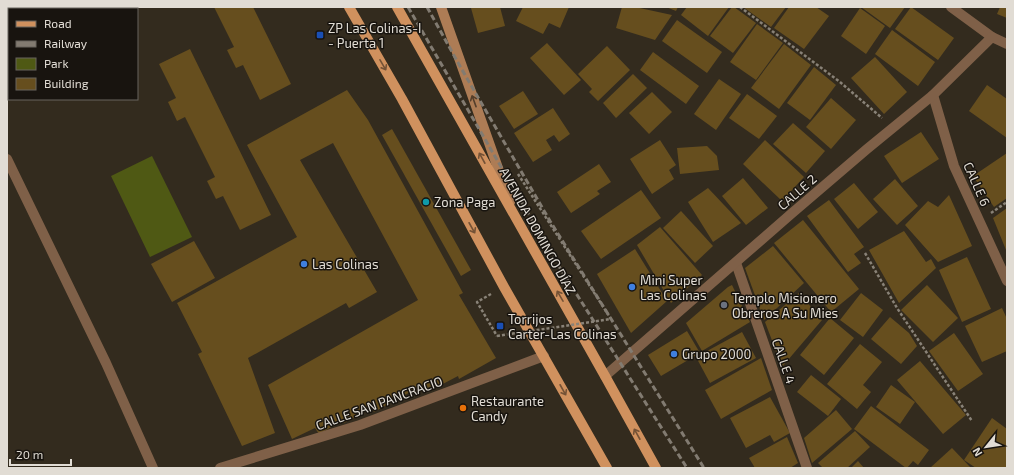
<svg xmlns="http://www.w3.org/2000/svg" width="1014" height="475" font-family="'Exo 2',sans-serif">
  <rect width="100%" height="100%" fill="#332b1e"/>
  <!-- green -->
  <polygon fill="#4f5914" points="152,156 192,237 150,257 111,176"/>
  <!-- building -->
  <g fill="#664e1e">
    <polygon points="214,7 253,7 291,84 260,100 243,65 236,68 227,50 234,47"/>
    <polygon points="475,7 500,7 505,26 478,33 471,8"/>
    <polygon points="523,7 569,7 560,28 549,23 543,34 516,21"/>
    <polygon points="622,7 635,7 672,15 655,40 616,28"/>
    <polygon points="666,7 678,7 676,11"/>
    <polygon points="687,7 729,7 708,36 681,15"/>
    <polygon points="732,7 734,7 756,23 733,53 710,36"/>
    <polygon points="743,7 786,7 771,27"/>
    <polygon points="789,7 816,7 829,16 804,49 774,28"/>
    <polygon points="861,7 905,7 890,28"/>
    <polygon points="911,7 954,38 938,60 895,29"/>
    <polygon points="1000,7 1007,7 1007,18 997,14"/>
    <polygon points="860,8 885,26 866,54 841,36"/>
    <polygon points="677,20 722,52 707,73 662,41"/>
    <polygon points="757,24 783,43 756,80 730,62"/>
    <polygon points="892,30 935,62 918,86 875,54"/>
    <polygon points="547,43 581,80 564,95 530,58"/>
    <polygon points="784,44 811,65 779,109 751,88"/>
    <polygon points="607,46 630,70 598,101 589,92 592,89 578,74"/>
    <polygon points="190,49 271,215 240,230 223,196 216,199 207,181 215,177 185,117 177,121 168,102 176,98 159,64"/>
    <polygon points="653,52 699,86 686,104 640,70"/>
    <polygon points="875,57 907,92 884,114 851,78"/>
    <polygon points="814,67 836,85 810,120 787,103"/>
    <polygon points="633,74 647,88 616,118 603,103"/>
    <polygon points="719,79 741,94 716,130 694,114"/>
    <polygon points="987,85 1007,99 1007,138 969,111"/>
    <polygon points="347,90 368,120 463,293 459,295 496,358 459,379 458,376 439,386 437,383 417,394 414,390 374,412 372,408 344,423 342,421 319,434 315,428 292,439 268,385 418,300 333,143 300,160 377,292 349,308 346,303 248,358 275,433 242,446 198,354 202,352 177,303 297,237 247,145"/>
    <polygon points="523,91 538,114 514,129 499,106"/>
    <polygon points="652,92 672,112 649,134 629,113"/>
    <polygon points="747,94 777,116 759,139 729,118"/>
    <polygon points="831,98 856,120 831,149 806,127"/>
    <polygon points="553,108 570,134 559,142 554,135 546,140 552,150 533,162 514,133"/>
    <polygon points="793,123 825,151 806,173 773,144"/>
    <polygon points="392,129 471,270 461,276 382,135"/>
    <polygon points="921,132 939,159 902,183 884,156"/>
    <polygon points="660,140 676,165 669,170 674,179 652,194 630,159"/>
    <polygon points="765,140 804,177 782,201 743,164"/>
    <polygon points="707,146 717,156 719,170 680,174 677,148"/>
    <polygon points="1007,153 1007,198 994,207 973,176"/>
    <polygon points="599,164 611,182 597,191 600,194 571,213 557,192"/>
    <polygon points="743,178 768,208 746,225 722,196"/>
    <polygon points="895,179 918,206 897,225 873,199"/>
    <polygon points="854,183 878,212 858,229 834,199"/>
    <polygon points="708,188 741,223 713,242 688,202"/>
    <polygon points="641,190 661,218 601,259 581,231"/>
    <polygon points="949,195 972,246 938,262 905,225 928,201 938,207"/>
    <polygon points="829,200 864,247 854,254 861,263 848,272 807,216"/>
    <polygon points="1007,208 1007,249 1006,250 993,218"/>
    <polygon points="681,211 713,246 695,263 663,228"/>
    <polygon points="803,220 859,289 831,312 774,243"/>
    <polygon points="660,227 702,275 671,303 637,245"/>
    <polygon points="904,231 926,262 931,259 936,268 899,303 869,250"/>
    <polygon points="194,241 215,278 172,302 151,264"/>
    <polygon points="773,246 804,283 764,320 745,268"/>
    <polygon points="635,249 667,301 631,333 597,274"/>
    <polygon points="967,257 991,309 962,322 939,270"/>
    <polygon points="732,285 750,322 702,351 686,323 728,287"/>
    <polygon points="927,285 958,318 933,342 901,310"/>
    <polygon points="799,293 822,320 782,367 765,322"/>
    <polygon points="861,293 883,310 863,337 840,320"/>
    <polygon points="1002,308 1007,319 1007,351 982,362 965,326"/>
    <polygon points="890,317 909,333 917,346 901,364 871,339"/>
    <polygon points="830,318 854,338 824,375 800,355"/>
    <polygon points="687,331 700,353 661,376 648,355"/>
    <polygon points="742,332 756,358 710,383 696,357"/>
    <polygon points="954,333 983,374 958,391 929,351"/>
    <polygon points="860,344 882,362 863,385 871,392 857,409 827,384"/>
    <polygon points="761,358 772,390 721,419 705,390"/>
    <polygon points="920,361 966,415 943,434 897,380"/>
    <polygon points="811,375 841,399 828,416 797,392"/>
    <polygon points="891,385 915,402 900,424 876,407"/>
    <polygon points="770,397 790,433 774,442 770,435 746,448 730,418"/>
    <polygon points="871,406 929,450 918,465 913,461 907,468 906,468 854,429"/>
    <polygon points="836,410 852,429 812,463 804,438"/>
    <polygon points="992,418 1007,429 1007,466 1006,468 976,468 964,460"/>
    <polygon points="855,431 870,447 847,468 823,468 818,463"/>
    <polygon points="787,437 798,463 790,468 755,468 749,458"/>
    <polygon points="952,448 971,468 930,468"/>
    <polygon points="858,461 864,468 851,468"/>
  </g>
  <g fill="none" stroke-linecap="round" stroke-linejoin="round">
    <!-- path -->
    <g stroke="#898277" stroke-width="2.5" stroke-dasharray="3 2" stroke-linecap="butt">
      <polyline points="740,7 840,82 882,118"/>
      <polyline points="10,9 10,7"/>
      <polyline points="7,53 9,44"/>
      <polyline points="518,174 611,319"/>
      <polyline points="991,213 1007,202"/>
      <polyline points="865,253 897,308 972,421"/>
      <polyline points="491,294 477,302 497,336"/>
      <polyline points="923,467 923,468"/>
    </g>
    <!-- minor -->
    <g stroke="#7f6048" stroke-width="10">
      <polyline points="951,7 992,37"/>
      <polyline points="933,95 954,166 1007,281"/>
      <polyline points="7,159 106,363 153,468"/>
      <polyline points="736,263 807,468"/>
      <polyline points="605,376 791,214 867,149 933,95 992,37 1007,44"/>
      <polyline points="220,468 360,425 544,356"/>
    </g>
    <!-- secondary -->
    <polyline stroke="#ad7c55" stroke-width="10" points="441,7 510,202"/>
    <!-- primary -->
    <g stroke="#d0915e" stroke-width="10">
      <polyline points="349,7 402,99 504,287 607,468"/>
      <polyline points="397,7 605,376 656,468"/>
    </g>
    <!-- rail -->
    <g stroke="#827b71" stroke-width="3" stroke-dasharray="6 3" stroke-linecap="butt">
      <polyline points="408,7 560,268 687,468"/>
      <polyline points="427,7 461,68 550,221 704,468"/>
    </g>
    <!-- path-bridge -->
    <polyline stroke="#898277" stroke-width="2.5" stroke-dasharray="3 2" stroke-linecap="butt" points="497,336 611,319"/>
  </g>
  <!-- one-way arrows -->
  <defs><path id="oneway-shaft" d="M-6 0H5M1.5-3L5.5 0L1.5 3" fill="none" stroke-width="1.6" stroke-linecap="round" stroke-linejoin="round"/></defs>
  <g stroke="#745236">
    <use href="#oneway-shaft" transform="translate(383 65) rotate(60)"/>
    <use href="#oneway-shaft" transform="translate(482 158) rotate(-119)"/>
    <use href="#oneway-shaft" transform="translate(472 228) rotate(61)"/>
    <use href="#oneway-shaft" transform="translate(560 296) rotate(-120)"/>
    <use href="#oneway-shaft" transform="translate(563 390) rotate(61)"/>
    <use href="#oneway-shaft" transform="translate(637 434) rotate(-119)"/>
  </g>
  <use stroke="#543e2b" href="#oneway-shaft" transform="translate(474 101) rotate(-110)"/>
  <!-- markers -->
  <g fill="#1a4fb4" stroke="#18140f" stroke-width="1.5">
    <rect x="316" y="31" width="8" height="8" rx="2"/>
    <rect x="496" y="322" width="8" height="8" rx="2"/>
  </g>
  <circle fill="#0f9aa8" stroke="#18140f" stroke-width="1.5" cx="426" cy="202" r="4"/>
  <g fill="#3f7fe0" stroke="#18140f" stroke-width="1.5">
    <circle cx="304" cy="264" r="4"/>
    <circle cx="632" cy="287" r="4"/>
    <circle cx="674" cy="354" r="4"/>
  </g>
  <circle fill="#6b7280" stroke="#18140f" stroke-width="1.5" cx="724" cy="305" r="4"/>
  <circle fill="#e8710a" stroke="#18140f" stroke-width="1.5" cx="463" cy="408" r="4"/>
  <g text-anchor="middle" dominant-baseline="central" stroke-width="3" stroke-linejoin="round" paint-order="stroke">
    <!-- poi labels -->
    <g font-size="13" fill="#e1dcd4" stroke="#18140f" text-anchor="start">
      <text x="328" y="28">ZP Las Colinas-I<tspan x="328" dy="15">- Puerta 1</tspan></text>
      <text x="434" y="202">Zona Paga</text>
      <text x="312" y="264">Las Colinas</text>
      <text x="640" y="280">Mini Super<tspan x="640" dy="15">Las Colinas</tspan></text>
      <text x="732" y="298">Templo Misionero<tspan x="732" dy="15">Obreros A Su Mies</tspan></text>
      <text x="508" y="319">Torrijos<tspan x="508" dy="15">Carter-Las Colinas</tspan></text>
      <text x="682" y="354">Grupo 2000</text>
      <text x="471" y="401">Restaurante<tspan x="471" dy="15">Candy</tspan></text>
    </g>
    <!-- street labels -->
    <g font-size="13" fill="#e1dcd4" stroke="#18140f">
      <text transform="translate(977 184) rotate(66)">CALLE 6</text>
      <text transform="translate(797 192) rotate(-41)">CALLE 2</text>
      <text transform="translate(538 231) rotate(61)">AVENIDA DOMINGO DÍAZ</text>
      <text transform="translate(784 361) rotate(71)">CALLE 4</text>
      <text transform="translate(379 403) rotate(-20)">CALLE SAN PANCRACIO</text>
    </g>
  </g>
  <!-- border -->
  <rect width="1014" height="475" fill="none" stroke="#e1dcd4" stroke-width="16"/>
  <!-- legend -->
  <rect x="8" y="8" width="130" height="92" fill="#18140f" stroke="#68645e"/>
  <rect x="16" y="21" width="20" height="6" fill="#d0915e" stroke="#68645e"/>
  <text x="44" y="28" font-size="12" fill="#e1dcd4">Road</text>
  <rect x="16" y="41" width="20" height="6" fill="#827b71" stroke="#68645e"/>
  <text x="44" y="48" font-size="12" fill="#e1dcd4">Railway</text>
  <rect x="16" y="58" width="20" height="12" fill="#4f5914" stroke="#68645e"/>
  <text x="44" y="68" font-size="12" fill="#e1dcd4">Park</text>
  <rect x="16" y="78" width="20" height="12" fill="#664e1e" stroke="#68645e"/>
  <text x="44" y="88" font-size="12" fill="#e1dcd4">Building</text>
  <!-- north arrow -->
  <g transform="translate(986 447) rotate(240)" stroke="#18140f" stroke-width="3" paint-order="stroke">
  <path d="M0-3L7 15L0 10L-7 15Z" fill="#e1dcd4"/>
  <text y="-6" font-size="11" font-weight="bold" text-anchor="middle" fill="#e1dcd4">N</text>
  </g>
  <!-- scale -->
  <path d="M10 459v6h61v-6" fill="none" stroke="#e1dcd4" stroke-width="2"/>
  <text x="16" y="459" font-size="12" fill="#e1dcd4" stroke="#18140f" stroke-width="3" paint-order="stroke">20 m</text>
</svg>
